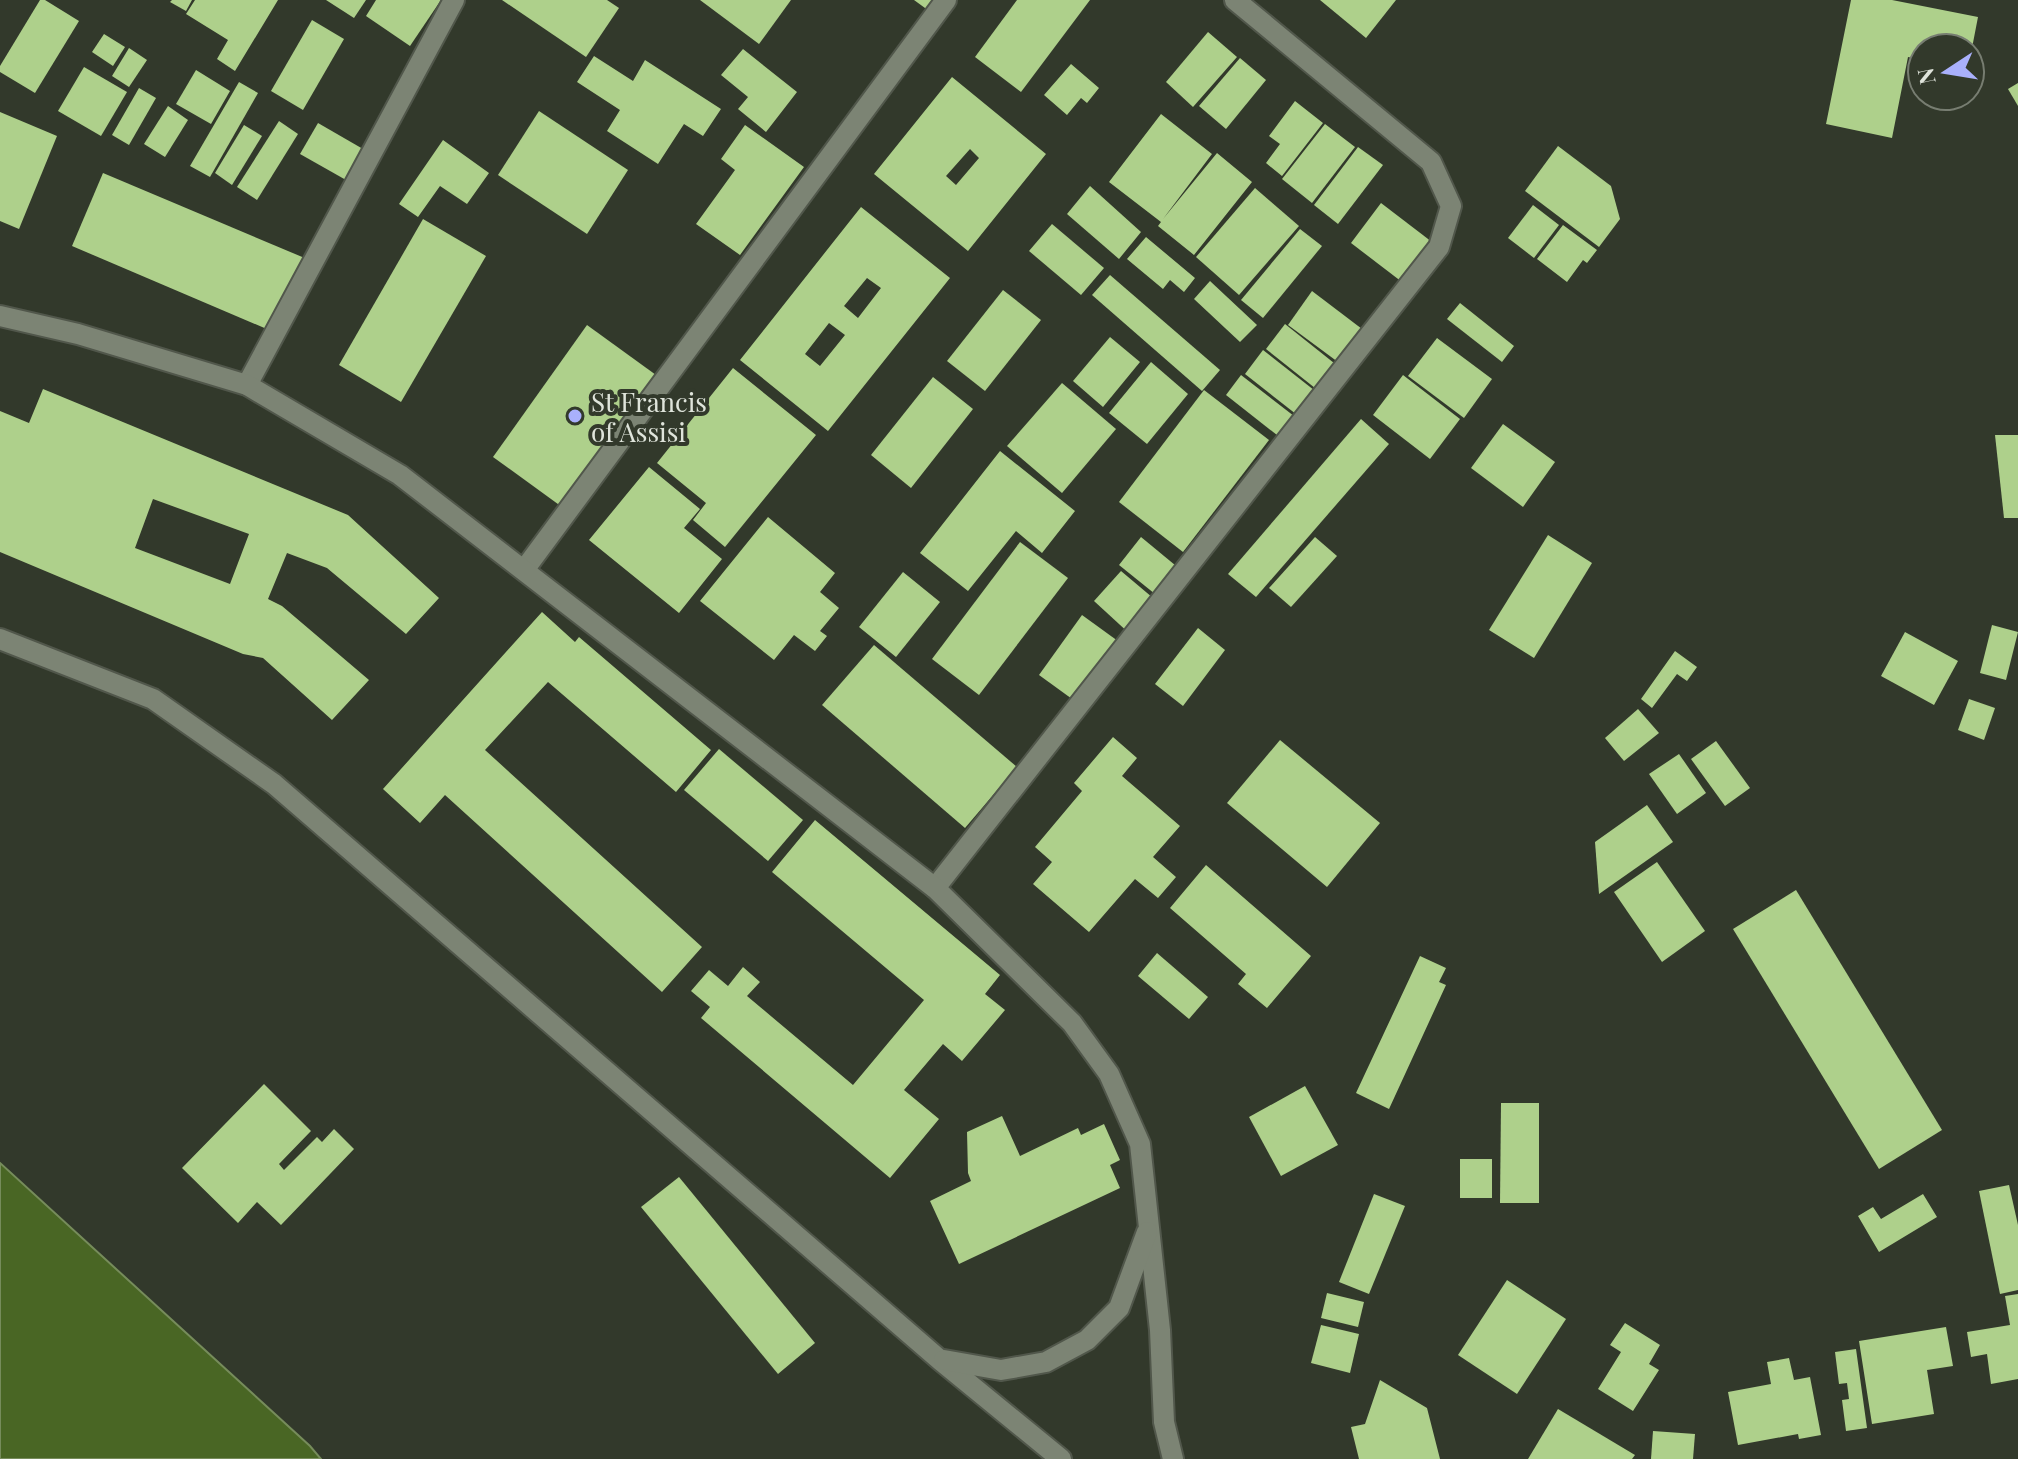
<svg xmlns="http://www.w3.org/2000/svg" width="2018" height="1459" font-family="'Playfair Display',serif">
  <rect width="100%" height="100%" fill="#32392b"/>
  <!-- water -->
  <polygon fill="#496624" stroke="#768c5b" stroke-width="2" points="0,1163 310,1446 321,1459 0,1459"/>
  <!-- building -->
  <g fill="#aed08b" fill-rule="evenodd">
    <polygon points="40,0 45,0 79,21 35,93 0,72 0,66"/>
    <polygon points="172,0 192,0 186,11 170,2"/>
    <polygon points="195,0 278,0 235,71 217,59 228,40 186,14"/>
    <polygon points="326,0 366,0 354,18"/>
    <polygon points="376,0 441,0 410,46 366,16"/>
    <polygon points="502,0 607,0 619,8 586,57"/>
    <polygon points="700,0 791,0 759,44"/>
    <polygon points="914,0 948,0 936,16"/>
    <polygon points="1017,0 1090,0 1021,92 975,57"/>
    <polygon points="1320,0 1396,0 1366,38"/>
    <polygon points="1851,0 1892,0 1978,17 1972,48 1922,48 1922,60 1908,57 1892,138 1826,124"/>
    <polygon points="312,20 344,39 303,110 271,91"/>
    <polygon points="1208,32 1237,57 1193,107 1166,82"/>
    <polygon points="104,34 125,47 113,66 92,52"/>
    <polygon points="129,48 147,60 129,87 112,76"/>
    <polygon points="743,49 797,92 766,132 738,109 748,97 721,75"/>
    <polygon points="594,56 633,81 645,60 721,109 703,136 684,124 658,164 607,131 620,110 577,82"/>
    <polygon points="1240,58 1266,80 1226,129 1199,106"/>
    <polygon points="1071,64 1099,88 1087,103 1081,98 1067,115 1044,95"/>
    <polygon points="84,67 127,92 101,136 58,111"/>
    <polygon points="196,70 230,91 211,124 176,104"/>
    <path d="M 952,77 L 1046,154 L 968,251 L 874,174 ZM 970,149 L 979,158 L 956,185 L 946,176 Z"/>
    <polygon points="239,82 258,93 210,177 190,166"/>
    <polygon points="2018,83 2018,106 2008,89"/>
    <polygon points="139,88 156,98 129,145 112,135"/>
    <polygon points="1295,101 1323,123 1282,176 1266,163 1280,144 1269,136"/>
    <polygon points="168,106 188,120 165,157 144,144"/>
    <polygon points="539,111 628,170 587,234 498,175"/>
    <polygon points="0,112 57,136 19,229 0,221"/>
    <polygon points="1161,114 1212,154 1163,219 1217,153 1252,182 1194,255 1158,226 1161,222 1109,182"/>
    <polygon points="279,121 298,134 257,200 237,187"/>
    <polygon points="318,123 363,149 346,180 300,154"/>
    <polygon points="1325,124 1355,147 1312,203 1282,179"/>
    <polygon points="244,125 262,136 232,185 215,173"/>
    <polygon points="745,125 804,167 740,255 696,224 735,170 721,159"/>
    <polygon points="443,140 489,173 467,204 440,186 418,217 399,204"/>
    <polygon points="1558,146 1611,186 1620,219 1599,247 1525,191"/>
    <polygon points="1358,147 1383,165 1338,224 1314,205"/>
    <polygon points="103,173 307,259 276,333 72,246"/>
    <polygon points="1090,186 1141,232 1119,259 1067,214"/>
    <polygon points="1255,188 1299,226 1239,295 1196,257"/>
    <polygon points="1381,203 1432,242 1402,282 1351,243"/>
    <polygon points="1533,205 1559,225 1534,258 1508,238"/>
    <path d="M 861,207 L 950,278 L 828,431 L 740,360 ZM 867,278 L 881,288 L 858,318 L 844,306 ZM 829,323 L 845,335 L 820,366 L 805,354 Z"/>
    <polygon points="423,219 486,256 401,402 339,365"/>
    <polygon points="1052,224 1104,268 1081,295 1029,251"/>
    <polygon points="1563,225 1597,250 1587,263 1583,260 1567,282 1537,259"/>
    <polygon points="1300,229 1322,246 1263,318 1241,300"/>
    <polygon points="1146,237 1195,278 1184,292 1170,280 1163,289 1127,259"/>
    <polygon points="1110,275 1220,370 1202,391 1092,295"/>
    <polygon points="1210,281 1257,325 1240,342 1194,299"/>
    <polygon points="1003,290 1041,320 985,391 947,361"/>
    <polygon points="1312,291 1366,332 1342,365 1288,325"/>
    <polygon points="1460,303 1514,346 1502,362 1447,319"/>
    <polygon points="1285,324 1339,367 1320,392 1266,349"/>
    <polygon points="587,325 656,375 562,507 493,457"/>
    <polygon points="1110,337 1140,362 1103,407 1073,381"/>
    <polygon points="1437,338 1492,379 1464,418 1408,376"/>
    <polygon points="1263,350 1319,394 1301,418 1245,374"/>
    <polygon points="1151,362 1188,394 1147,444 1109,413"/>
    <polygon points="733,368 816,435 725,547 693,520 706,503 657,463"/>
    <polygon points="1241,375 1303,423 1287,443 1226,395"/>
    <polygon points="1403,375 1460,419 1430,459 1373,415"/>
    <polygon points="933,377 973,409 911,488 871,455"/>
    <polygon points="1062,383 1116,429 1062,493 1007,446"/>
    <path d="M 43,389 L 348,515 L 439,598 L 406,634 L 327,568 L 287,553 L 268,599 L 282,606 L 369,680 L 332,720 L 263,658 L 243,654 L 0,552 L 0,411 L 29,423 ZM 153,499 L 249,534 L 230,584 L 135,548 Z"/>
    <polygon points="1204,390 1269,440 1183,552 1119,502"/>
    <polygon points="1361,419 1389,444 1256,597 1228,574"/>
    <polygon points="1503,424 1555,462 1523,507 1471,468"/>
    <polygon points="1995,435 2018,435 2018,518 2004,518"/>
    <polygon points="1000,451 1075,511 1042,553 1016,531 968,591 920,553"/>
    <polygon points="649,467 700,509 684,528 722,559 679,613 589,540"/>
    <polygon points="768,517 835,573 820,592 839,608 820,631 827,636 815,651 794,635 774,660 700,601"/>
    <polygon points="1548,535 1592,563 1534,658 1489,630"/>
    <polygon points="1141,537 1181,570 1160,598 1119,565"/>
    <polygon points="1315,537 1337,556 1291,607 1269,588"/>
    <polygon points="1020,542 1068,578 979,695 932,659"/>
    <polygon points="1121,571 1159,603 1131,635 1094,601"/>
    <polygon points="903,572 940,602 896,657 859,627"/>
    <polygon points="542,612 575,642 579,637 711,750 676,792 548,682 485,750 702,947 662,992 445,795 420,823 383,789"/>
    <polygon points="1082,615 1122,644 1079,704 1039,675"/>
    <polygon points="1992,625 2018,632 2006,680 1980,673"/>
    <polygon points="1198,628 1225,650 1183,706 1155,684"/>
    <polygon points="1905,632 1958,661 1934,705 1881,676"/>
    <polygon points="874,645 1017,767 965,828 822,705"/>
    <polygon points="1675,651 1697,667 1687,681 1677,674 1652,708 1641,699"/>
    <polygon points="1969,699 1995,708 1984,740 1958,730"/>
    <polygon points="1638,709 1659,733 1624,761 1605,738"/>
    <polygon points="1113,737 1137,758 1122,776 1180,826 1153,857 1176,877 1158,898 1135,879 1089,932 1033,884 1052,862 1035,847 1082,791 1074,783"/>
    <polygon points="1280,740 1380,823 1327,887 1227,803"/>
    <polygon points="1716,741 1750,788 1725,806 1691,759"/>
    <polygon points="719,749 803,820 768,861 684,790"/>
    <polygon points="1679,754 1706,793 1677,814 1649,774"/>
    <polygon points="1647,805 1673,842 1599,894 1595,842"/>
    <polygon points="815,820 1000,975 985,994 1005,1010 962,1061 943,1044 904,1090 939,1119 890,1178 701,1018 710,1007 691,991 709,970 728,986 743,967 760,982 747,996 853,1085 924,1000 772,872"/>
    <polygon points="1657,862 1705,931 1662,962 1614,892"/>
    <polygon points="1206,865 1311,956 1267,1008 1238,984 1246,974 1170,908"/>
    <polygon points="1796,890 1942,1130 1879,1169 1733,929"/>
    <polygon points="1157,953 1208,997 1189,1019 1138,976"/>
    <polygon points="1420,956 1446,968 1439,982 1446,985 1389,1109 1356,1093"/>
    <polygon points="264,1084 311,1131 279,1164 284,1170 317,1137 322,1142 334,1129 354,1149 281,1225 257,1202 238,1223 182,1168"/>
    <polygon points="1305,1086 1338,1145 1281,1176 1249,1117"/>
    <polygon points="1501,1103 1539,1103 1539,1203 1500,1203"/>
    <polygon points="1002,1116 1020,1156 1078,1128 1081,1135 1104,1124 1120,1160 1110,1165 1120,1188 959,1264 930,1201 971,1181 968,1173 967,1132"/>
    <rect x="1460" y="1159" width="32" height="39"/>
    <polygon points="679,1177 815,1343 778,1374 641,1207"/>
    <polygon points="2009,1185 2018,1225 2018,1290 2000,1294 1979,1191"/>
    <polygon points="1374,1194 1405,1206 1369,1294 1339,1282"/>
    <polygon points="1923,1194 1937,1217 1879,1252 1858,1216 1873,1207 1881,1219"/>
    <polygon points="1507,1280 1566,1319 1517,1394 1458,1355"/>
    <polygon points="1327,1293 1364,1302 1358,1327 1321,1318"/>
    <polygon points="2018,1294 2018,1379 1991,1384 1987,1354 1971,1357 1967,1332 2010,1325 2005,1296"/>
    <polygon points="1625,1323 1660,1345 1649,1364 1659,1370 1633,1411 1598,1389 1621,1352 1610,1345"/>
    <polygon points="1321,1325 1359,1334 1350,1373 1311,1363"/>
    <polygon points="1946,1327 1953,1366 1927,1370 1934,1414 1872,1424 1859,1341"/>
    <polygon points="1856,1349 1867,1428 1846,1431 1842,1400 1849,1399 1847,1383 1839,1384 1835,1352"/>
    <polygon points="1789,1358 1794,1380 1810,1377 1821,1435 1799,1439 1798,1434 1738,1445 1728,1392 1771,1384 1767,1362"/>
    <polygon points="1380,1380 1427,1408 1440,1459 1359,1459 1351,1427 1365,1424"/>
    <polygon points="1558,1409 1635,1455 1632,1459 1528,1459"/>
    <polygon points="1653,1431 1695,1434 1693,1459 1651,1459"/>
  </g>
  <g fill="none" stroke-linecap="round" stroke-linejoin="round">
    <defs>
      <g id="street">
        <polyline points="247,385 454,0"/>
        <polyline points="524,570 946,0"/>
        <polyline points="935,888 1439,247 1451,206 1431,162 1235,0"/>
      </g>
      <g id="secondary">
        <polyline points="0,316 78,334 247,385 400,475 935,888 1072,1023 1109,1074 1140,1144 1160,1330 1164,1422 1173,1459"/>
        <polyline points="0,639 153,699 274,784 940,1360 1061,1459"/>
        <polyline points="944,1360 1001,1370 1046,1362 1087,1340 1119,1308 1147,1232"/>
      </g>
    </defs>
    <!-- street casing -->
    <use href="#street" stroke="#51574b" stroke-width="24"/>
    <!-- secondary casing -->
    <use href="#secondary" stroke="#51574b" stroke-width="24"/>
    <!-- street -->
    <use href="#street" stroke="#7c8474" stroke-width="20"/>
    <!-- secondary -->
    <use href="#secondary" stroke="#7c8474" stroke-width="20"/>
  </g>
  <!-- markers -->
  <circle fill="#a9b0fc" stroke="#32392b" stroke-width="3" cx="575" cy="416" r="8"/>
  <g text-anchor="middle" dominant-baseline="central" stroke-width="8" stroke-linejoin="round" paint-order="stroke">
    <!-- poi labels -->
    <g font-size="26" fill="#dfe4db" stroke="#32392b" text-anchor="start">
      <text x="591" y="401">St Francis<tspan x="591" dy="30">of Assisi</tspan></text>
    </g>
  </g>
  <!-- north arrow -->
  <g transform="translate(1946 72) rotate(258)"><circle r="38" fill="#32392b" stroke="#777d71" stroke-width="2"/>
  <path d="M0-6L14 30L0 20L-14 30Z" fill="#a9b0fc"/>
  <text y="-12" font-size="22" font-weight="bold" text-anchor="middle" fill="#dfe4db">N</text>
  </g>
</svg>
